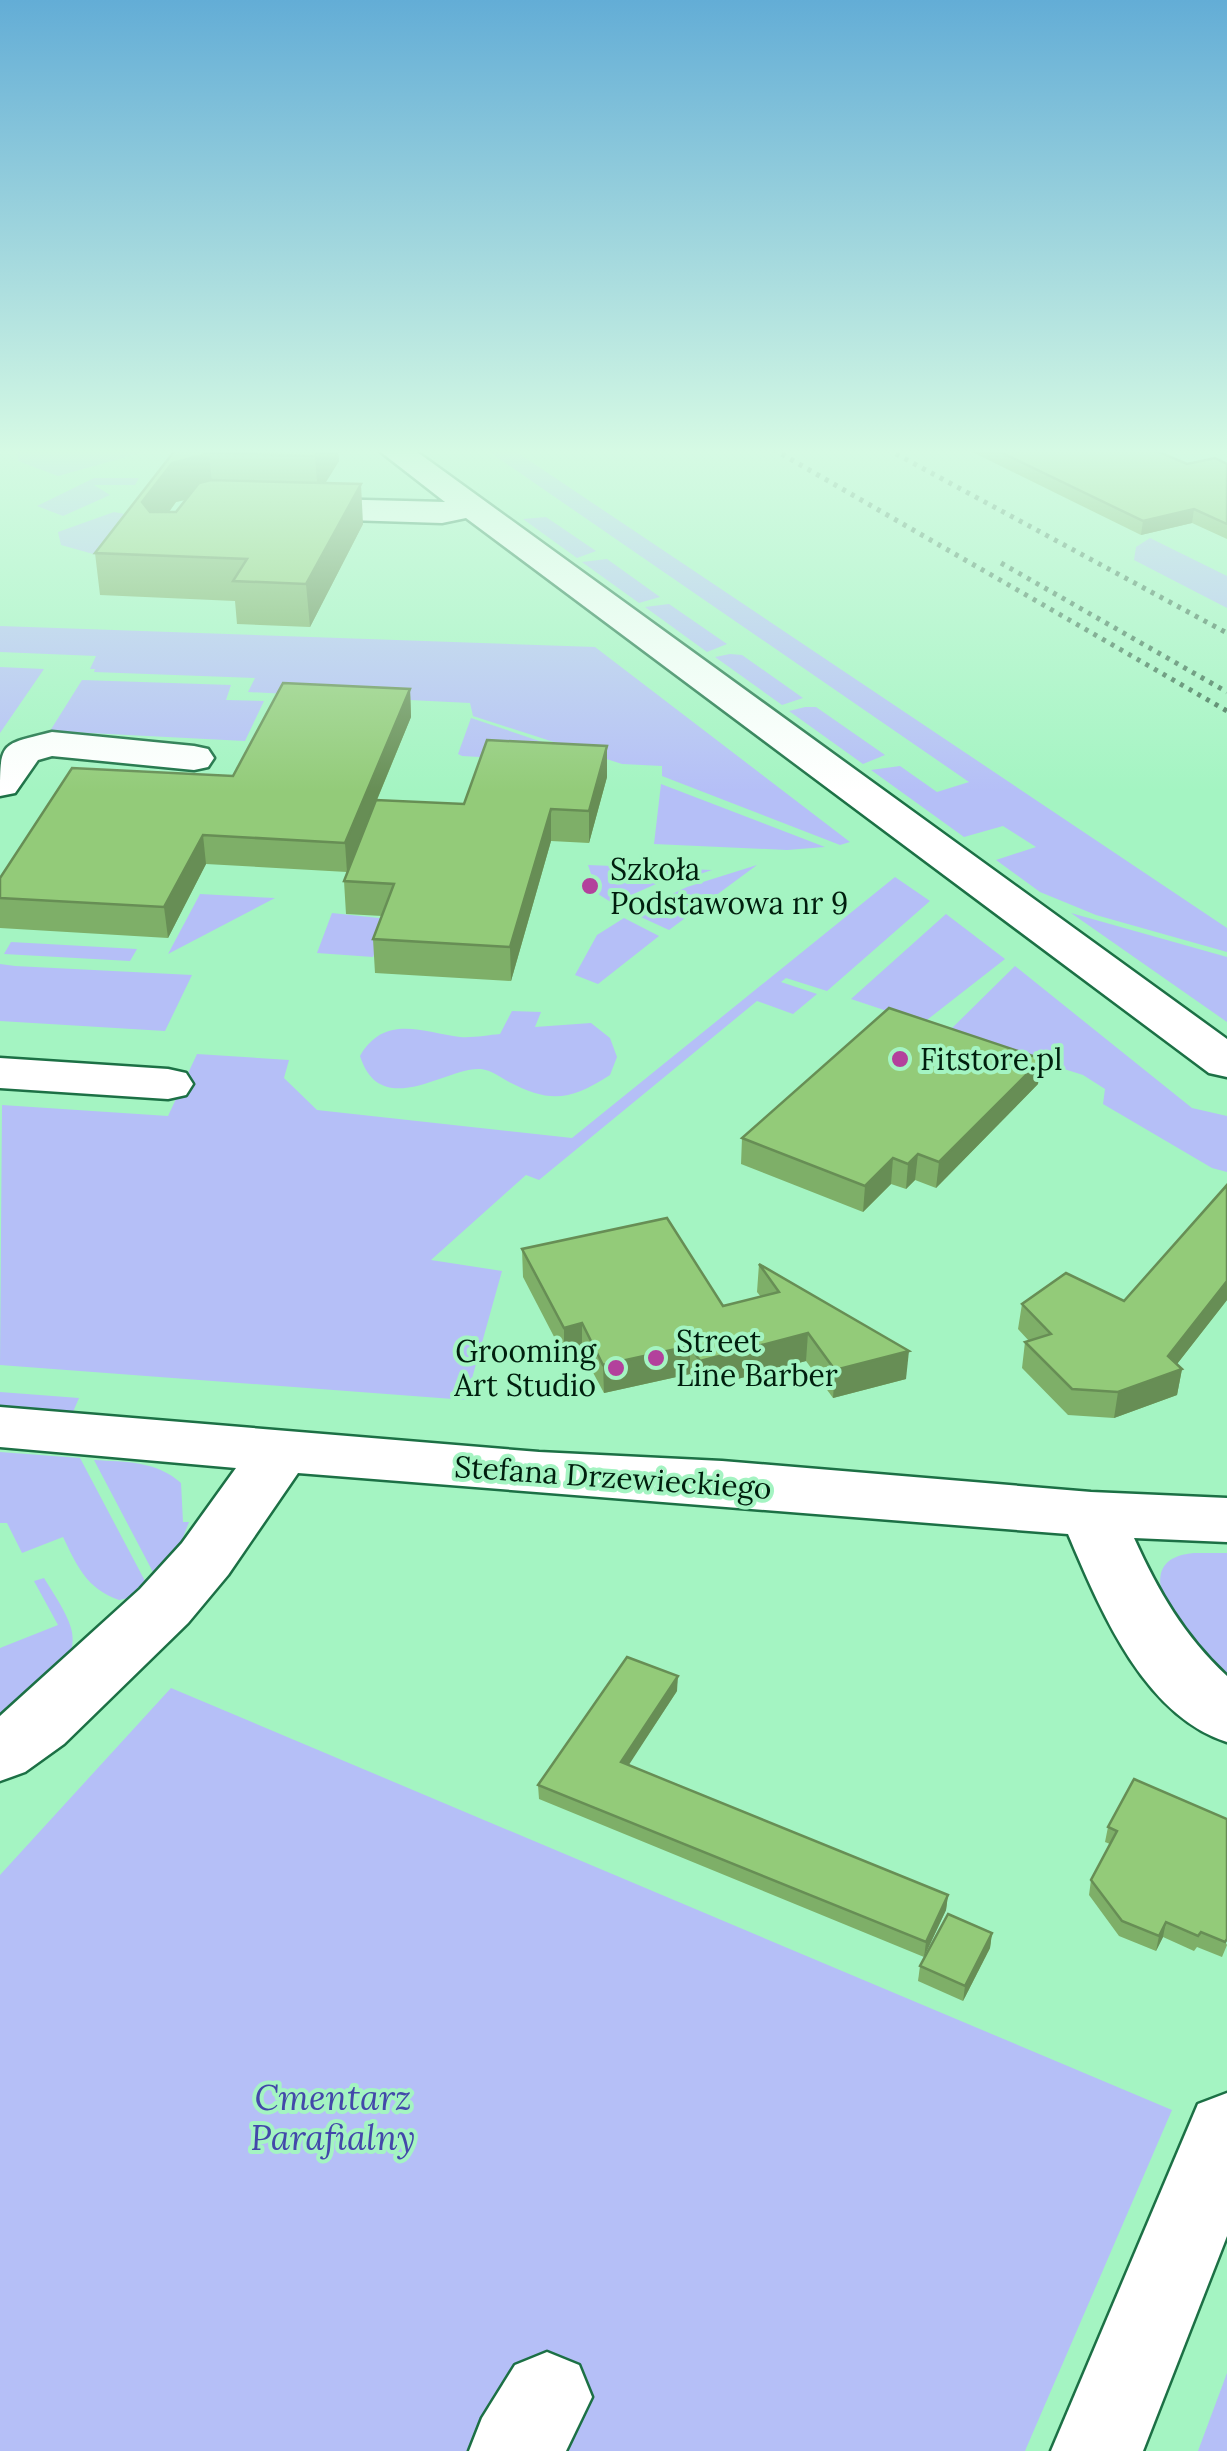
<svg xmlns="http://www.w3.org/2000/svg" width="1227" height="2451" font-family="Lora,serif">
  <rect width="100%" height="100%" fill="#a4f4c2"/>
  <!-- green -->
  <g fill="#b5bff7">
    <polygon points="18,449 155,449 58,476 18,461"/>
    <polygon points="485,449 512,449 1227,928 1227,952 1096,915 1040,892 996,860 1036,847 1003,826 964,837 871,770 900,766 937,792 969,782"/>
    <polygon points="94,478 139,478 135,485 94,485 110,495 63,516 37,506"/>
    <polygon points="114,512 135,516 104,557 61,545 58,532"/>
    <polygon points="546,517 596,551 577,558 523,519"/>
    <polygon points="1150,538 1227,576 1227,608 1134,560 1136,547"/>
    <polygon points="607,559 660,597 639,603 582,562"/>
    <polygon points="669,604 727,644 707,652 645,607"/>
    <polygon points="0,626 595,647 850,842 840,845 662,776 662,766 622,764 473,716 470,703 248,692 255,678 94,672 95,669 90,669 96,656 0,652"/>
    <polygon points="730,654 742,655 803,698 782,705 715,657"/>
    <polygon points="0,667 44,669 0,733"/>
    <polygon points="82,680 231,685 226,700 264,701 245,741 50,731"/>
    <polygon points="805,707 816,707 885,755 863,764 789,711"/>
    <polygon points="471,718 608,764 462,756 458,754"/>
    <polygon points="661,784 825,847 787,850 654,844"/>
    <polygon points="588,865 712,870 691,877 681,873 622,899 630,905 622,909 598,894"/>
    <polygon points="757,865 669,930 632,913 687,887"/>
    <polygon points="895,877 930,901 827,991 786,978 781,982 817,994 793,1014 757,1001 539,1180 526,1175 431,1260 502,1271 466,1400 0,1365 2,1105 168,1116 197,1054 289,1060 284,1078 317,1110 572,1138"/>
    <polygon points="200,894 275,898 168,954"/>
    <polygon points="332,913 388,919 373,957 317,953"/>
    <polygon points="1071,913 1227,957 1227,1022"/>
    <polygon points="946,914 1005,959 923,1023 851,999"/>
    <polygon points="624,918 659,936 598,984 575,975 597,935"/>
    <polygon points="11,942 137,949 130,961 4,954"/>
    <polygon points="0,964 15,966 192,975 165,1031 0,1021"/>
    <polygon points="1015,966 1192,1108 1227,1116 1227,1172 1212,1168 1103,1104 1105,1089 1083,1075 948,1032"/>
    <path d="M 512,1011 L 541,1012 L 535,1027 L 591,1023 L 610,1038 L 617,1057 L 610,1075 C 570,1101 550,1103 509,1082 C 500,1077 491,1070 481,1069 C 447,1066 381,1122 360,1056 C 385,1013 424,1033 460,1037 C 473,1038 488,1035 500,1034 Z"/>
    <polygon points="0,1392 79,1398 73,1412 0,1407"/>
    <path d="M 0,1452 L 80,1458 L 145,1581 L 129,1598 L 119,1600 C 87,1589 77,1566 63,1537 L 22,1553 L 7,1523 L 0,1523 Z"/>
    <path d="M 94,1460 C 126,1462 157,1461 181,1483 L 183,1522 L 189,1522 L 180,1545 L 154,1574 Z"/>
    <path d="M 1194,1553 L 1227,1553 L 1227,1684 L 1156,1595 L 1162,1592 C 1155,1566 1170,1555 1194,1553 Z"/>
    <path d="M 44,1578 C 53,1593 66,1611 71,1628 C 83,1670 27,1703 0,1727 L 0,1648 L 58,1625 L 34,1581 Z"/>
    <polygon points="171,1688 1172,2110 1025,2451 0,2451 0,1875"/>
    <polygon points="1227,2373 1227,2451 1198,2451"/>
  </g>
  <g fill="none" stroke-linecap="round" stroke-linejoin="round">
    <defs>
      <g id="minor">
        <polygon points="377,449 413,449 1227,1039 1227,1077 1209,1073 466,518 442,523 286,518 274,515 269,508 274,501 286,498 445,502"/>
        <path d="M 52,732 L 194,746 L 208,749 L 214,758 L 208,767 L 194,770 L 52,756 L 38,760 L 15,793 L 0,796 C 0,741 0,745 52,732 Z"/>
        <polygon points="0,1058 168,1069 186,1073 193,1084 186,1095 168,1099 0,1088"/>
        <path d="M 0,1407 L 539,1452 L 722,1461 L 1091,1492 L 1227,1498 L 1227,1542 L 1134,1538 C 1158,1591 1184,1636 1227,1676 L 1227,1742 C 1143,1715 1100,1609 1068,1534 L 298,1473 L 228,1575 L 188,1623 L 64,1744 L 25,1772 L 0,1781 L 0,1716 L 140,1589 L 182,1543 L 236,1468 L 0,1447 Z"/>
        <polygon points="1227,2093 1227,2236 1143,2451 1051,2451 1198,2104"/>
        <polygon points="547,2352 579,2365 592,2397 566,2451 469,2451 482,2418 515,2365"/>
      </g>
    </defs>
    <!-- minor casing -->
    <use href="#minor" stroke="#1c7045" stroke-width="5"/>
    <!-- minor -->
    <use href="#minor" fill="#fff" fill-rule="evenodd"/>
    <!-- rail -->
    <g stroke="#3e7052" stroke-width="5" stroke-dasharray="4 6" stroke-linecap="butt">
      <polyline points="773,449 1227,711"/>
      <polyline points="887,449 1227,633"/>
      <polyline points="1001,563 1227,692"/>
    </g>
  </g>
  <!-- wall -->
  <g fill="#7eaf68" fill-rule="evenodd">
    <path d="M 176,449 L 338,449 L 339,461 L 325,483 L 363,524 L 310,627 L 237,624 L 235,601 L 100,595 L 95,553 ZM 186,500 L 176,512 L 169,512 L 176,502 Z"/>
    <polygon points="966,449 1152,449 1187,464 1227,464 1227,539 1192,523 1141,535"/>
    <polygon points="410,689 411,717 377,800 464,804 607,777 589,843 551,841 511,981 375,973 373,939 382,916 346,914 344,881 347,872 206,864 168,938 0,928 0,878 233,776"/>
    <polygon points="1038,1084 936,1188 915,1180 906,1189 891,1184 863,1212 741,1164 742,1138"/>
    <polygon points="1227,1185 1227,1300 1177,1364 1182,1369 1177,1395 1114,1418 1068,1415 1022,1368 1025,1342 1029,1341 1018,1329 1022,1304 1124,1301"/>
    <polygon points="522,1249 723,1306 761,1297 757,1292 759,1264 906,1379 833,1398 806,1361 699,1389 690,1374 604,1393 582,1352 564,1356 523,1277"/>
    <polygon points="677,1691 628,1765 948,1895 946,1910 924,1957 539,1799 538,1785"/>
    <polygon points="1134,1779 1227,1945 1222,1957 1197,1947 1194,1951 1163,1937 1156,1951 1119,1936 1089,1895 1091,1880 1110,1844 1105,1842 1108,1827"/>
    <polygon points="992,1933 990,1948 963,2001 918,1981 920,1966"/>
  </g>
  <!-- shaded-wall -->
  <g fill="#678e55">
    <polygon points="320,449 338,449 339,461 318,495 315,456"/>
    <polygon points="209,453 213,492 176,502 147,542 142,502 172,463"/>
    <polygon points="361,484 363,524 310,627 306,584"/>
    <polygon points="1194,509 1192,523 1141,535 1143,521"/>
    <polygon points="410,689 411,717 347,872 345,843"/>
    <polygon points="607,746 607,777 589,843 589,811"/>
    <polygon points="551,809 551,841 511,981 510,947"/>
    <polygon points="203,835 206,864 168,938 164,907"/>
    <polygon points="1042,1059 1038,1084 936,1188 939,1162"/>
    <polygon points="918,1154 915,1180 906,1189 908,1164"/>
    <polygon points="893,1158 891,1184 863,1212 865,1186"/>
    <polygon points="1227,1281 1227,1300 1170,1373 1182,1369 1177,1395 1114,1418 1118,1392 1168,1356"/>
    <polygon points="582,1323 582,1352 564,1356 564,1328"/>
    <polygon points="808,1333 806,1361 699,1389 700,1361"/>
    <polygon points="690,1346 690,1374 604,1393 603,1365"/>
    <polygon points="909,1351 906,1379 833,1398 835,1370"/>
    <polygon points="678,1676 677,1691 621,1777 621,1762"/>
    <polygon points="948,1895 946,1910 924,1957 926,1942"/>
    <polygon points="1166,1922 1163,1937 1156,1951 1159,1936"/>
    <polygon points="992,1933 990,1948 963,2001 965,1986"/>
  </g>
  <!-- building -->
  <g fill="#93cb79" stroke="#678e55" stroke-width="2.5">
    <polygon points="176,449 320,449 315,456 209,453 172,463 142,502 150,512 176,512 199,483 211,480 361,484 306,584 233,581 247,559 95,553"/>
    <polygon points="994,449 1152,449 1187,464 1215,458 1227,464 1227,524 1194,509 1143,521"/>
    <polygon points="283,683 410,689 345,843 203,835 164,907 0,898 0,878 72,768 233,776"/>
    <polygon points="487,740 607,746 589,811 551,809 510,947 373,939 394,884 344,881 376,800 464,804"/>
    <polygon points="889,1008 1042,1059 939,1162 918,1154 908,1164 893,1158 865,1186 742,1138"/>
    <polygon points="1227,1185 1227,1281 1168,1356 1182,1369 1118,1392 1072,1389 1025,1342 1051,1334 1022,1304 1066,1273 1124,1301"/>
    <polygon points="667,1218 723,1306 779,1292 759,1264 909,1351 835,1370 808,1333 700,1361 690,1346 603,1365 582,1323 564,1328 522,1249"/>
    <polygon points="627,1657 678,1676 621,1762 948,1895 926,1942 538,1785"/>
    <polygon points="1134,1779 1227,1819 1227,1939 1225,1942 1201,1932 1198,1936 1166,1922 1159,1936 1122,1921 1091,1880 1117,1831 1108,1827"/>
    <polygon points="948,1914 992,1933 965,1986 920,1966"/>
  </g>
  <!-- sky -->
  <linearGradient id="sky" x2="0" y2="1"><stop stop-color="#63add6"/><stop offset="0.57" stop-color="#d6fae4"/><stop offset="1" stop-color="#d6fae4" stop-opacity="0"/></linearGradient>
  <rect width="1227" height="792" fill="url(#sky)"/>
  <!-- markers -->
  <g fill="#b3419c" stroke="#a4f4c2" stroke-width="4">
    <circle cx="590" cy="886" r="10"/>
    <circle cx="900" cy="1059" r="10"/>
    <circle cx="656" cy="1358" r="10"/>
    <circle cx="616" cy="1368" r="10"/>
  </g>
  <g text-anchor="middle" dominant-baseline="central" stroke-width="8" stroke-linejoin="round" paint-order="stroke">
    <!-- poi labels -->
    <g font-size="30" fill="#001f0e" stroke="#a4f4c2" text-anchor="start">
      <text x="610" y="869">Szkoła<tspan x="610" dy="34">Podstawowa nr 9</tspan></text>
      <text x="920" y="1059">Fitstore.pl</text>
      <text x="676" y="1341">Street<tspan x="676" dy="34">Line Barber</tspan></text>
      <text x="596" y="1351" text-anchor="end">Grooming<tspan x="596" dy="34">Art Studio</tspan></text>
    </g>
    <!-- street labels -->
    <g font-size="30" fill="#001f0e" stroke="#a4f4c2">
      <text transform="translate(613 1477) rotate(4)">Stefana Drzewieckiego</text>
    </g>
    <!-- near-park labels -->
    <g font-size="35" font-style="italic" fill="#4348aa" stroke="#a4f4c2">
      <text x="333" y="2097">Cmentarz<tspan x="333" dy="40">Parafialny</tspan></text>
    </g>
  </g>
</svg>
